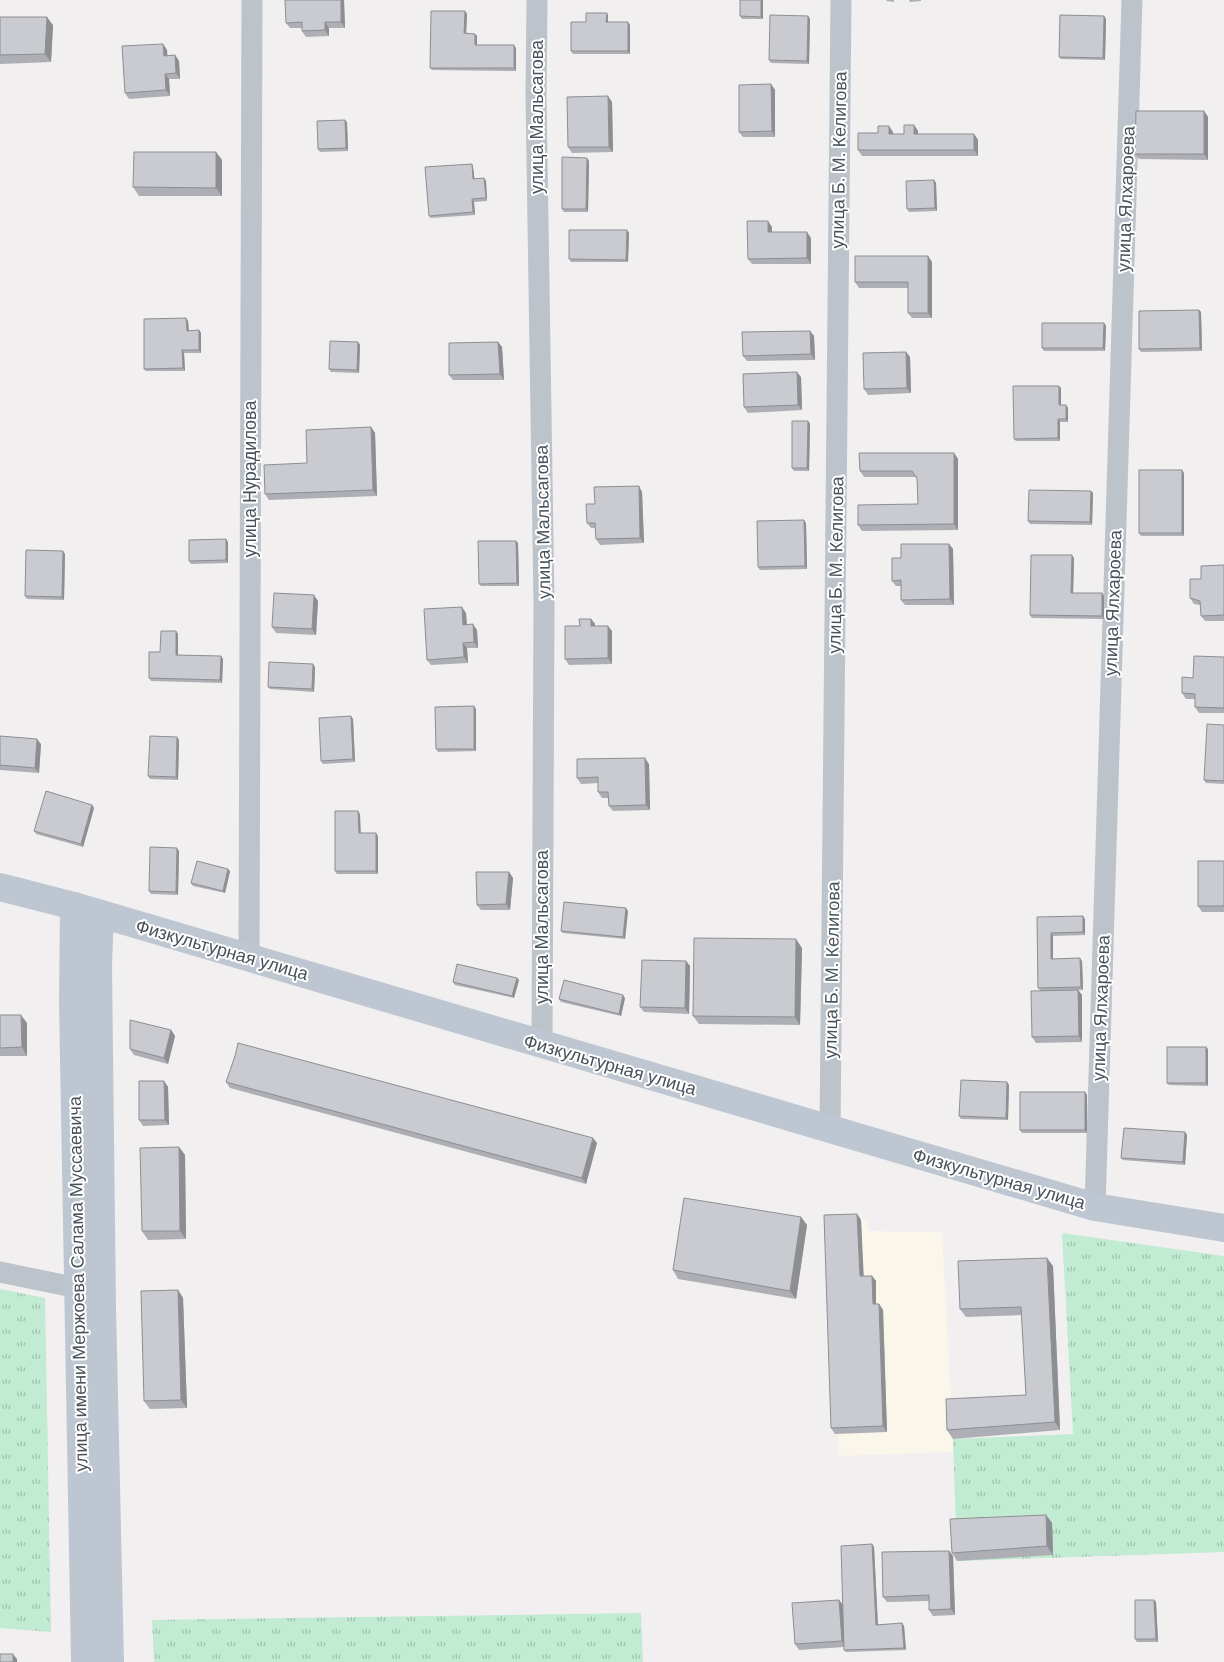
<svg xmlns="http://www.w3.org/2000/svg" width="1224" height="1662" font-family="Arial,sans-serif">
  <defs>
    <pattern id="grass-tufts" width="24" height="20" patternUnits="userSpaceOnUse" patternTransform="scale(1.25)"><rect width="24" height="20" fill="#c1ebd2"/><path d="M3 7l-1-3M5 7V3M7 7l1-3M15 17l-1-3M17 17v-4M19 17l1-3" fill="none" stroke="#9fc1ad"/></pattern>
  </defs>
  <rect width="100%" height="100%" fill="#f1efef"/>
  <!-- commercial -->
  <polygon fill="#faf6ea" points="867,1219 868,1231 942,1232 954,1452 839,1456 828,1221"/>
  <!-- grass -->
  <g fill="url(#grass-tufts)">
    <polygon points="1062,1233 1224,1256 1224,1552 957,1561 953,1439 1073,1434"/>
    <polygon points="0,1289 45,1298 51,1632 0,1628"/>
    <polygon points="641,1613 643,1662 154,1662 152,1620"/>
  </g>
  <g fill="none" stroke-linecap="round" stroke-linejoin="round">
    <!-- street -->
    <g stroke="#bcc3ca" stroke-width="21">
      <polyline points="537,0 536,96 544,603 542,1045"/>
      <polyline points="249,958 252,0"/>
      <polyline points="830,1130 841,0"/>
      <polyline points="1095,1207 1132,0"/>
      <polyline points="0,1272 78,1288"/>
    </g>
    <!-- secondary -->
    <g stroke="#bec7d1" stroke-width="28">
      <polyline points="0,887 74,906 1095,1207 1224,1228"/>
      <polyline points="74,906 73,1002 85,1662"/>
      <polyline points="100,914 98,966 102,1307 110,1662"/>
    </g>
  </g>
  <!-- wall -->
  <g fill="#adafb4">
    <polygon points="344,0 345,28 329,28 329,36 306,37 302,31 302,28 290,28 286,23"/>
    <polygon points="740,0 763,0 763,19 742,19 740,16"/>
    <polygon points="886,0 894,0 894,2 887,1"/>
    <polygon points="909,0 921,0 921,1 910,2"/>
    <polygon points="465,11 467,14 466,33 475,34 477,36 477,45 516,48 516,71 432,70 430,68"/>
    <polygon points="608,15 608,22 630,25 630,54 573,54 571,51 586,22"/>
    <polygon points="808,16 810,19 809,64 771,63 769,60"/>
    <polygon points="1104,16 1106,19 1105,60 1061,59 1059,57"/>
    <polygon points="0,17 53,25 51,62 0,64"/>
    <polygon points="163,44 167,50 167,56 175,55 179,61 180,79 169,79 170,96 129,99 125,93"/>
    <polygon points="771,84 775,90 775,137 743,137 739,132"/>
    <polygon points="612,102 613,152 572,153 568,147"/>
    <polygon points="1204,111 1208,117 1208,160 1139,159 1135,154"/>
    <polygon points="347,122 348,151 320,152 318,149"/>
    <polygon points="914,125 918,131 918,134 974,134 978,140 978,156 862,156 858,150 878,133 893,132 893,134 904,134"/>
    <polygon points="216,152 222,160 222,196 139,196 133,187"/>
    <polygon points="589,161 588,212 564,212 562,209"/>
    <polygon points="473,167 474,179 484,178 486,181 487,201 474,202 475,215 431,218 429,216"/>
    <polygon points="934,180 936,183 937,211 909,212 907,209"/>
    <polygon points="772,227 772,232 811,238 811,264 752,264 748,259"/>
    <polygon points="627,230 629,233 628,262 571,262 569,259"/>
    <polygon points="928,256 932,262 932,318 912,318 908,313 908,288 859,288 855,282"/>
    <polygon points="1199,310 1201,312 1202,351 1141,352 1139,349"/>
    <polygon points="186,318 188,321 189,331 199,330 201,333 201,353 184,353 185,371 146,371 144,369"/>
    <polygon points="1104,323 1106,326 1105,351 1044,351 1042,348"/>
    <polygon points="810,331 814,336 815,360 747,361 743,356"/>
    <polygon points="358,342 360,345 359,373 331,372 329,369"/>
    <polygon points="498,342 502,347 504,380 453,380 449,375"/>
    <polygon points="906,352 910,357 911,393 868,395 864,389"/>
    <polygon points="801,377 802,410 748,413 744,407"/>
    <polygon points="1061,388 1061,405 1066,405 1068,408 1068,422 1060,422 1060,441 1016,441 1014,439"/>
    <polygon points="808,421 810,424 809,471 794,471 792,468"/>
    <polygon points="371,427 375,433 377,496 269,500 265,494"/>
    <polygon points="954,453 958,459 958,530 862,531 858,525 918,504 918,479 915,477 864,477 860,471"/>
    <polygon points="1184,473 1184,536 1141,536 1139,533"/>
    <polygon points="1091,491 1093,493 1092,525 1030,524 1028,521"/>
    <polygon points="642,492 644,543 600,545 596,539 595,528 591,528 587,523 595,504"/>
    <polygon points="806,523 807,569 760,570 758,567"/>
    <polygon points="516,541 518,543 519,586 481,586 479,584"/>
    <polygon points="228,542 228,563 191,564 189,561"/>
    <polygon points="949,544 953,549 954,605 905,605 901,600 901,586 896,586 892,581 901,558"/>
    <polygon points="65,554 64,600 27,599 25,596"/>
    <polygon points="1074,558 1073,593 1102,593 1104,596 1104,619 1032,618 1030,615"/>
    <polygon points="1224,565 1224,621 1205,621 1201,616 1201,605 1194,604 1190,598"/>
    <polygon points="318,601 316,635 276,633 272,627"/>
    <polygon points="466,613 467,625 477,630 478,648 467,648 468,663 431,665 427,660"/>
    <polygon points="591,619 595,624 595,626 612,631 612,664 569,665 565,659 580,626"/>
    <polygon points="176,631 178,634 178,655 223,659 222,683 151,681 149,678 160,652"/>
    <polygon points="1224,657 1224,713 1199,713 1195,707 1195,699 1186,699 1182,693 1193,678"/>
    <polygon points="315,667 314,692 270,689 268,687"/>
    <polygon points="476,709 476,751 438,752 436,749"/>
    <polygon points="353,719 355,762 323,764 321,761"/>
    <polygon points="1224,725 1224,784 1206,783 1204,780"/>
    <polygon points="0,736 41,744 39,773 0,770"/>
    <polygon points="177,737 179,740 178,780 150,779 148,776"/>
    <polygon points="649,764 650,810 613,811 609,806 609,798 602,798 598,792 598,783 581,784 577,778"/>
    <polygon points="92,805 94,808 83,847 36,834 34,831"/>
    <polygon points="360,814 360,833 378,836 378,874 337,874 335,871"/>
    <polygon points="179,851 178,895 151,894 149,891"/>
    <polygon points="1224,861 1224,912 1202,912 1198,906"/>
    <polygon points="230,871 225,893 193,886 191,883"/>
    <polygon points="509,872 513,878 510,910 481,910 477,905"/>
    <polygon points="628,911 625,939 563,933 561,931"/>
    <polygon points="1037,917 1085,919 1085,935 1053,936 1053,959 1082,961 1083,990 1078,990 1082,995 1082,1042 1036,1043 1032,1037 1040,990 1038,988"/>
    <polygon points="802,948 800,1025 699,1024 693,1016"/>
    <polygon points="686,961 690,966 689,1014 644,1012 640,1007"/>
    <polygon points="517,978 519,980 514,998 455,985 453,982"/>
    <polygon points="625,998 621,1016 561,1002 559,999"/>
    <polygon points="0,1015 27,1023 27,1056 0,1056"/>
    <polygon points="171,1030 175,1036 168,1064 134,1055 130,1049"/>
    <polygon points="1208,1049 1208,1086 1169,1085 1167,1083"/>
    <polygon points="235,1056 597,1143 586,1184 230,1088 226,1082"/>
    <polygon points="164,1081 168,1087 169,1125 143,1126 139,1120"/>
    <polygon points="1009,1085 1008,1120 961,1119 959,1116"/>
    <polygon points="1085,1092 1087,1095 1087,1133 1022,1133 1020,1130"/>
    <polygon points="1185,1132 1187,1135 1185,1165 1123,1160 1121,1158"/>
    <polygon points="179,1147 185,1155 186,1239 148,1240 142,1231"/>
    <polygon points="857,1214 861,1220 863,1276 872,1276 876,1281 876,1304 879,1304 883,1310 887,1432 835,1434 831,1428"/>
    <polygon points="801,1217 807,1225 796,1299 678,1279 673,1270"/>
    <polygon points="1053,1266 1060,1430 953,1439 947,1430 1026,1395 1022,1315 966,1317 960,1309"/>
    <polygon points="178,1290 183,1298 187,1408 150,1409 144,1401"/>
    <polygon points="1046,1515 1052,1523 1053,1555 957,1561 952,1553"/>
    <polygon points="872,1544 874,1547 878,1625 902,1623 904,1626 906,1650 846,1652 844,1650 844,1647 799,1650 795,1644 839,1600 843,1605"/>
    <polygon points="949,1551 953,1556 955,1615 933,1616 929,1610 929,1601 887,1602 883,1597"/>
    <polygon points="1154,1600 1156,1602 1158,1642 1137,1642 1135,1639"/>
  </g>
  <!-- shaded-wall -->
  <g fill="#8d8e92">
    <polygon points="341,0 344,0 345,28 341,22"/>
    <polygon points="761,0 763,0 763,19 761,17"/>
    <polygon points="465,11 467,14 466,36 464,33"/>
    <polygon points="607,13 608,15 608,25 606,22"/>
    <polygon points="808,16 810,19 809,64 807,61"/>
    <polygon points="1104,16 1106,19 1105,60 1103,58"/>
    <polygon points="47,17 53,25 51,62 45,54"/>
    <polygon points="325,22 329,28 329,36 325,30"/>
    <polygon points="628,22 630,25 630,54 628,51"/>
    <polygon points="475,34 477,36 477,48 475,45"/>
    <polygon points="163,44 167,50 168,62 164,56"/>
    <polygon points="514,45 516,48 516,71 514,68"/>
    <polygon points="175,55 179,61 180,79 176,73"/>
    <polygon points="165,74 169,79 170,96 166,90"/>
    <polygon points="771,84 775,90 775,137 772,131"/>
    <polygon points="608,96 612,102 613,152 609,147"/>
    <polygon points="1204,111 1208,117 1208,160 1204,154"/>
    <polygon points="345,120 347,122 348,151 346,148"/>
    <polygon points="914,125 918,131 918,140 914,134"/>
    <polygon points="889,126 893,132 893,139 889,134"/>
    <polygon points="974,134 978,140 978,156 974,150"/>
    <polygon points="216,152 222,160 222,196 216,188"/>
    <polygon points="587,158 589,161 588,212 586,209"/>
    <polygon points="472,164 473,167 475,182 473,179"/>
    <polygon points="484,178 486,181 487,201 486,198"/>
    <polygon points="934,180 936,183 937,211 935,208"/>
    <polygon points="472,199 474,202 475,215 473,212"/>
    <polygon points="768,221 772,227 772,238 768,232"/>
    <polygon points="627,230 629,233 628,262 626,260"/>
    <polygon points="807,232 811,238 811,264 807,258"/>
    <polygon points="928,256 932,262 932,318 928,313"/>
    <polygon points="1199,310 1201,312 1202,351 1200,348"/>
    <polygon points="186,318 188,321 189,334 187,331"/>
    <polygon points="1104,323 1106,326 1105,351 1103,348"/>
    <polygon points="199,330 201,333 201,353 199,350"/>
    <polygon points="810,331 814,336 815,360 811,354"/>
    <polygon points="358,342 360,345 359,373 357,370"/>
    <polygon points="498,342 502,347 504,380 500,374"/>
    <polygon points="182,350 184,353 185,371 183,368"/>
    <polygon points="906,352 910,357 911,393 907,388"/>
    <polygon points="797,372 801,377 802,410 798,405"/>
    <polygon points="1059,386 1061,388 1061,408 1059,405"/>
    <polygon points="1066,405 1068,408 1068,422 1066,419"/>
    <polygon points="1058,419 1060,422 1060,441 1058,438"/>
    <polygon points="808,421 810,424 809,471 807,468"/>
    <polygon points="371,427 375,433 377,496 373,490"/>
    <polygon points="954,453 958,459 958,530 954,524"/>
    <polygon points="1182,470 1184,473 1184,536 1182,533"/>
    <polygon points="639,486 642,492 644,543 640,538"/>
    <polygon points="1091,491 1093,493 1092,525 1090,522"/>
    <polygon points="804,520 806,523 807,569 805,566"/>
    <polygon points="226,539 228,542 228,563 226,560"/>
    <polygon points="516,541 518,543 519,586 517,583"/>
    <polygon points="949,544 953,549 954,605 950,599"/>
    <polygon points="63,551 65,554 64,600 62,597"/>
    <polygon points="1072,555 1074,558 1073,596 1071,593"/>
    <polygon points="1102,593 1104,596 1104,619 1102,616"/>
    <polygon points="314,595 318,601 316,635 312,629"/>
    <polygon points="462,607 466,613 467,630 463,625"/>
    <polygon points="591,619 595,624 595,632 591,626"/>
    <polygon points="473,624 477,630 478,648 474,642"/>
    <polygon points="608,626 612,631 612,664 608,658"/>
    <polygon points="176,631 178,634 178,658 176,655"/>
    <polygon points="463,643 467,648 468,663 464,657"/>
    <polygon points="221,656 223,659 222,683 220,680"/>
    <polygon points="313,664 315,667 314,692 312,689"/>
    <polygon points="474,706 476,709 476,751 474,749"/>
    <polygon points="351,716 353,719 355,762 353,759"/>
    <polygon points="177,737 179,740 178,780 176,777"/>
    <polygon points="37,739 41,744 39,773 35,768"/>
    <polygon points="645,758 649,764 650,810 646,805"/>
    <polygon points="92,805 94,808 83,847 81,844"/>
    <polygon points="358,811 360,814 361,836 359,833"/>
    <polygon points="376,833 378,836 378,874 376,871"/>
    <polygon points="177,848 179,851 178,895 176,892"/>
    <polygon points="228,869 230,871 225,893 223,891"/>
    <polygon points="509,872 513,878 510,910 506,904"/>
    <polygon points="626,908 628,911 625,939 623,937"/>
    <polygon points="1083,916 1085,919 1085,935 1083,932"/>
    <polygon points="1051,933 1053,936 1053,962 1051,959"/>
    <polygon points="796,939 802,948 800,1025 795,1017"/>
    <polygon points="1080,958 1082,961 1083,990 1081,987"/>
    <polygon points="686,961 690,966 689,1014 685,1008"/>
    <polygon points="517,978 519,980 514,998 512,996"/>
    <polygon points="1078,990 1082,995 1082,1042 1079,1036"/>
    <polygon points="623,995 625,998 621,1016 619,1014"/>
    <polygon points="21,1015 27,1023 27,1056 22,1047"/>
    <polygon points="171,1030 175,1036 168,1064 164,1058"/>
    <polygon points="1206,1047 1208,1049 1208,1086 1206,1083"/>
    <polygon points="164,1081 168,1087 169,1125 165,1120"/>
    <polygon points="1007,1082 1009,1085 1008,1120 1006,1118"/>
    <polygon points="1085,1092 1087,1095 1087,1133 1085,1130"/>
    <polygon points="1185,1132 1187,1135 1185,1165 1183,1162"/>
    <polygon points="593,1138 597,1143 586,1184 582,1178"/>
    <polygon points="179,1147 185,1155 186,1239 180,1231"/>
    <polygon points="857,1214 861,1220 864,1282 860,1276"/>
    <polygon points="801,1217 807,1225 796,1299 790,1291"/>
    <polygon points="1047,1258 1053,1266 1060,1430 1055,1422"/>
    <polygon points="872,1276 876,1281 876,1310 873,1304"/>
    <polygon points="178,1290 183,1298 187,1408 181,1400"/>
    <polygon points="879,1304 883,1310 887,1432 883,1426"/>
    <polygon points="1046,1515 1052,1523 1053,1555 1047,1546"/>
    <polygon points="872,1544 874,1547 878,1628 876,1625"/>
    <polygon points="949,1551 953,1556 955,1615 951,1609"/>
    <polygon points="839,1600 843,1605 846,1647 842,1641"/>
    <polygon points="1154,1600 1156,1602 1158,1642 1156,1639"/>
    <polygon points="902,1623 904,1626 906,1650 904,1648"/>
    <polygon points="13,1654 17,1659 17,1662 13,1662"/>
  </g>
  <!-- building -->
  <g fill="#c9cbd1" stroke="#8d8e92">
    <polygon points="285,0 341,0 341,22 325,22 325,30 302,31 302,22 286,23"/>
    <polygon points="740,0 761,0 761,17 740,16"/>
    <polygon points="431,11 465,11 464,33 475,34 475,45 514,45 514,68 430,68"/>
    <polygon points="586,13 607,13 606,22 628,22 628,51 571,51 571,22 586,22"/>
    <polygon points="770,15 808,16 807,61 769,60"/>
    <polygon points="1060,15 1104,16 1103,58 1059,57"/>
    <polygon points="0,17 47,17 45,54 0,55"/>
    <polygon points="163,44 164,56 175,55 176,73 165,74 166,90 125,93 122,46"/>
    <polygon points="771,84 772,131 739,132 739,85"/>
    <polygon points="608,96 609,147 568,147 567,97"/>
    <polygon points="1136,111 1204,111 1204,154 1135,154"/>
    <polygon points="345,120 346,148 318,149 317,121"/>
    <polygon points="904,125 914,125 914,134 974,134 974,150 858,150 858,133 878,133 878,126 889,126 889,134 904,134"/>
    <polygon points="134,152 216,152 216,188 133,187"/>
    <polygon points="562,157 587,158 586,209 562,209"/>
    <polygon points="472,164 473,179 484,178 486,198 472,199 473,212 429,216 425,167"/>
    <polygon points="934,180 935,208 907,209 906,181"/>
    <polygon points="747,221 768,221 768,232 807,232 807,258 748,259"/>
    <polygon points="569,230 627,230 626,260 569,259"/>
    <polygon points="855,256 928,256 928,313 908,313 908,282 855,282"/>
    <polygon points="1199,310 1200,348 1139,349 1139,311"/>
    <polygon points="186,318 187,331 199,330 199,350 182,350 183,368 144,369 144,319"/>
    <polygon points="1042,323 1104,323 1103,348 1042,348"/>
    <polygon points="810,331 811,354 743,356 742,332"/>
    <polygon points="330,341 358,342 357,370 329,369"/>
    <polygon points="498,342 500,374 449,375 449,343"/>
    <polygon points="906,352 907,388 864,389 863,353"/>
    <polygon points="797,372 798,405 744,407 743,374"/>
    <polygon points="1013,386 1059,386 1059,405 1066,405 1066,419 1058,419 1058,438 1014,439"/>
    <polygon points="792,421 808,421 807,468 792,468"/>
    <polygon points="371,427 373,490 265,494 264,465 307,463 306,430"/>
    <polygon points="859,453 954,453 954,524 858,525 858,505 918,504 917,478 912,471 860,471"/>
    <rect x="1139" y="470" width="43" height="63"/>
    <polygon points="639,486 640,538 596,539 595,523 587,523 586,504 595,504 594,487"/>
    <polygon points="1029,490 1091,491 1090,522 1028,521"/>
    <polygon points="804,520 805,566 758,567 757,521"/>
    <polygon points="226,539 226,560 189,561 189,540"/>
    <polygon points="478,541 516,541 517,583 479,584"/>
    <polygon points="901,544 949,544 950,599 901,600 901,580 892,581 892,558 901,558"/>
    <polygon points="26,550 63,551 62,597 25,596"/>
    <polygon points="1031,555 1072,555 1071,593 1102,593 1102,616 1030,615"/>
    <polygon points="1224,565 1224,615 1201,616 1200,601 1190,598 1190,579 1201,579 1201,566"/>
    <polygon points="274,593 314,595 312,629 272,627"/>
    <polygon points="462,607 463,625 473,624 474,642 463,643 464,657 427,660 424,609"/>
    <polygon points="579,619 591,619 591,626 608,626 608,658 565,659 565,626 580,626"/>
    <polygon points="161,631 176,631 176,655 221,656 220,680 149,678 149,652 160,652"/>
    <polygon points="1194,656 1224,657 1224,708 1195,707 1195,694 1182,693 1182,677 1193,678"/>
    <polygon points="269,662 313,664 312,689 268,687"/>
    <polygon points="474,706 474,749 436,749 435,707"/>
    <polygon points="351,716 353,759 321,761 319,718"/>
    <polygon points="1207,724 1224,725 1224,781 1204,780"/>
    <polygon points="0,736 37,739 35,768 0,765"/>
    <polygon points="150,736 177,737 176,777 148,776"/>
    <polygon points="645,758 646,805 609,806 608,792 598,792 598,777 577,778 577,759"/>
    <polygon points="46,791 92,805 81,844 34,831"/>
    <polygon points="335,811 358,811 359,833 376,833 376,871 335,871"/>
    <polygon points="150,847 177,848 176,892 149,891"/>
    <polygon points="197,861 228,869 223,891 191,883"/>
    <rect x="1198" y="861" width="26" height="45"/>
    <polygon points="476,872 509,872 506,904 477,905"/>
    <polygon points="564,902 626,908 623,937 561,931"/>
    <polygon points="1083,916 1083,932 1051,933 1051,959 1080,958 1081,987 1038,988 1037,917"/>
    <polygon points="694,938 796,939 795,1017 693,1016"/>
    <polygon points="642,960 686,961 685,1008 640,1007"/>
    <polygon points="457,964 517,978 512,996 453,982"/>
    <polygon points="564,980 623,995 619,1014 559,999"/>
    <polygon points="1078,990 1079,1036 1032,1037 1031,991"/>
    <polygon points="0,1015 21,1015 22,1047 0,1048"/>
    <polygon points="130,1020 171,1030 164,1058 130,1049"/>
    <polygon points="238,1043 593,1138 582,1178 226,1082 235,1056"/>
    <rect x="1167" y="1047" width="39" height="36"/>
    <polygon points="961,1080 1007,1082 1006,1118 959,1116"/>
    <polygon points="139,1081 164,1081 165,1120 139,1120"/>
    <rect x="1020" y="1092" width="65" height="38"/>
    <polygon points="1124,1128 1185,1132 1183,1162 1121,1158"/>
    <polygon points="179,1147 180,1231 142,1231 140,1148"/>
    <polygon points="684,1198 801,1217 790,1291 673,1270"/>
    <polygon points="857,1214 860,1276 872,1276 873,1304 879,1304 883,1426 831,1428 824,1215"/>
    <polygon points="1047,1258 1055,1422 947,1430 946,1399 1026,1395 1021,1307 960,1309 958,1261"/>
    <polygon points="178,1290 181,1400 144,1401 141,1291"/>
    <polygon points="1046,1515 1047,1546 952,1553 950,1519"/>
    <polygon points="872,1544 876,1625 902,1623 904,1648 844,1650 841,1546"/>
    <polygon points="949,1551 951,1609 929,1610 929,1595 883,1597 882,1552"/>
    <polygon points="839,1600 842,1641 795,1644 792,1603"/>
    <polygon points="1135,1600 1154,1600 1156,1639 1135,1639"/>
    <rect x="0" y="1654" width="13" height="8"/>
  </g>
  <g text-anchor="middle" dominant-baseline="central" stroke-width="4" stroke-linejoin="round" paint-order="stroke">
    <!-- street labels -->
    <g font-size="18" fill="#49525b" stroke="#fff">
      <text transform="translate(537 117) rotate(-90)">улица Мальсагова</text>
      <text transform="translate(839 160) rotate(-89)">улица Б. М. Келигова</text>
      <text transform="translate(1126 199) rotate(-88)">улица Ялхароева</text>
      <text transform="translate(250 479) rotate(-90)">улица Нурадилова</text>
      <text transform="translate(543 522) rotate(-91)">улица Мальсагова</text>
      <text transform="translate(836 565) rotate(-89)">улица Б. М. Келигова</text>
      <text transform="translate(1113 603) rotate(-88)">улица Ялхароева</text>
      <text transform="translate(542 927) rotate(-90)">улица Мальсагова</text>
      <text transform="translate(222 950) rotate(16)">Физкультурная улица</text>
      <text transform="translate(832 970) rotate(-89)">улица Б. М. Келигова</text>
      <text transform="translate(1101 1008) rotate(-88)">улица Ялхароева</text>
      <text transform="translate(610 1065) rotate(16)">Физкультурная улица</text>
      <text transform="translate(999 1179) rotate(16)">Физкультурная улица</text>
      <text transform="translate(78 1284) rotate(-91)">улица имени Мержоева Салама Муссаевича</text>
    </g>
  </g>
</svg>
